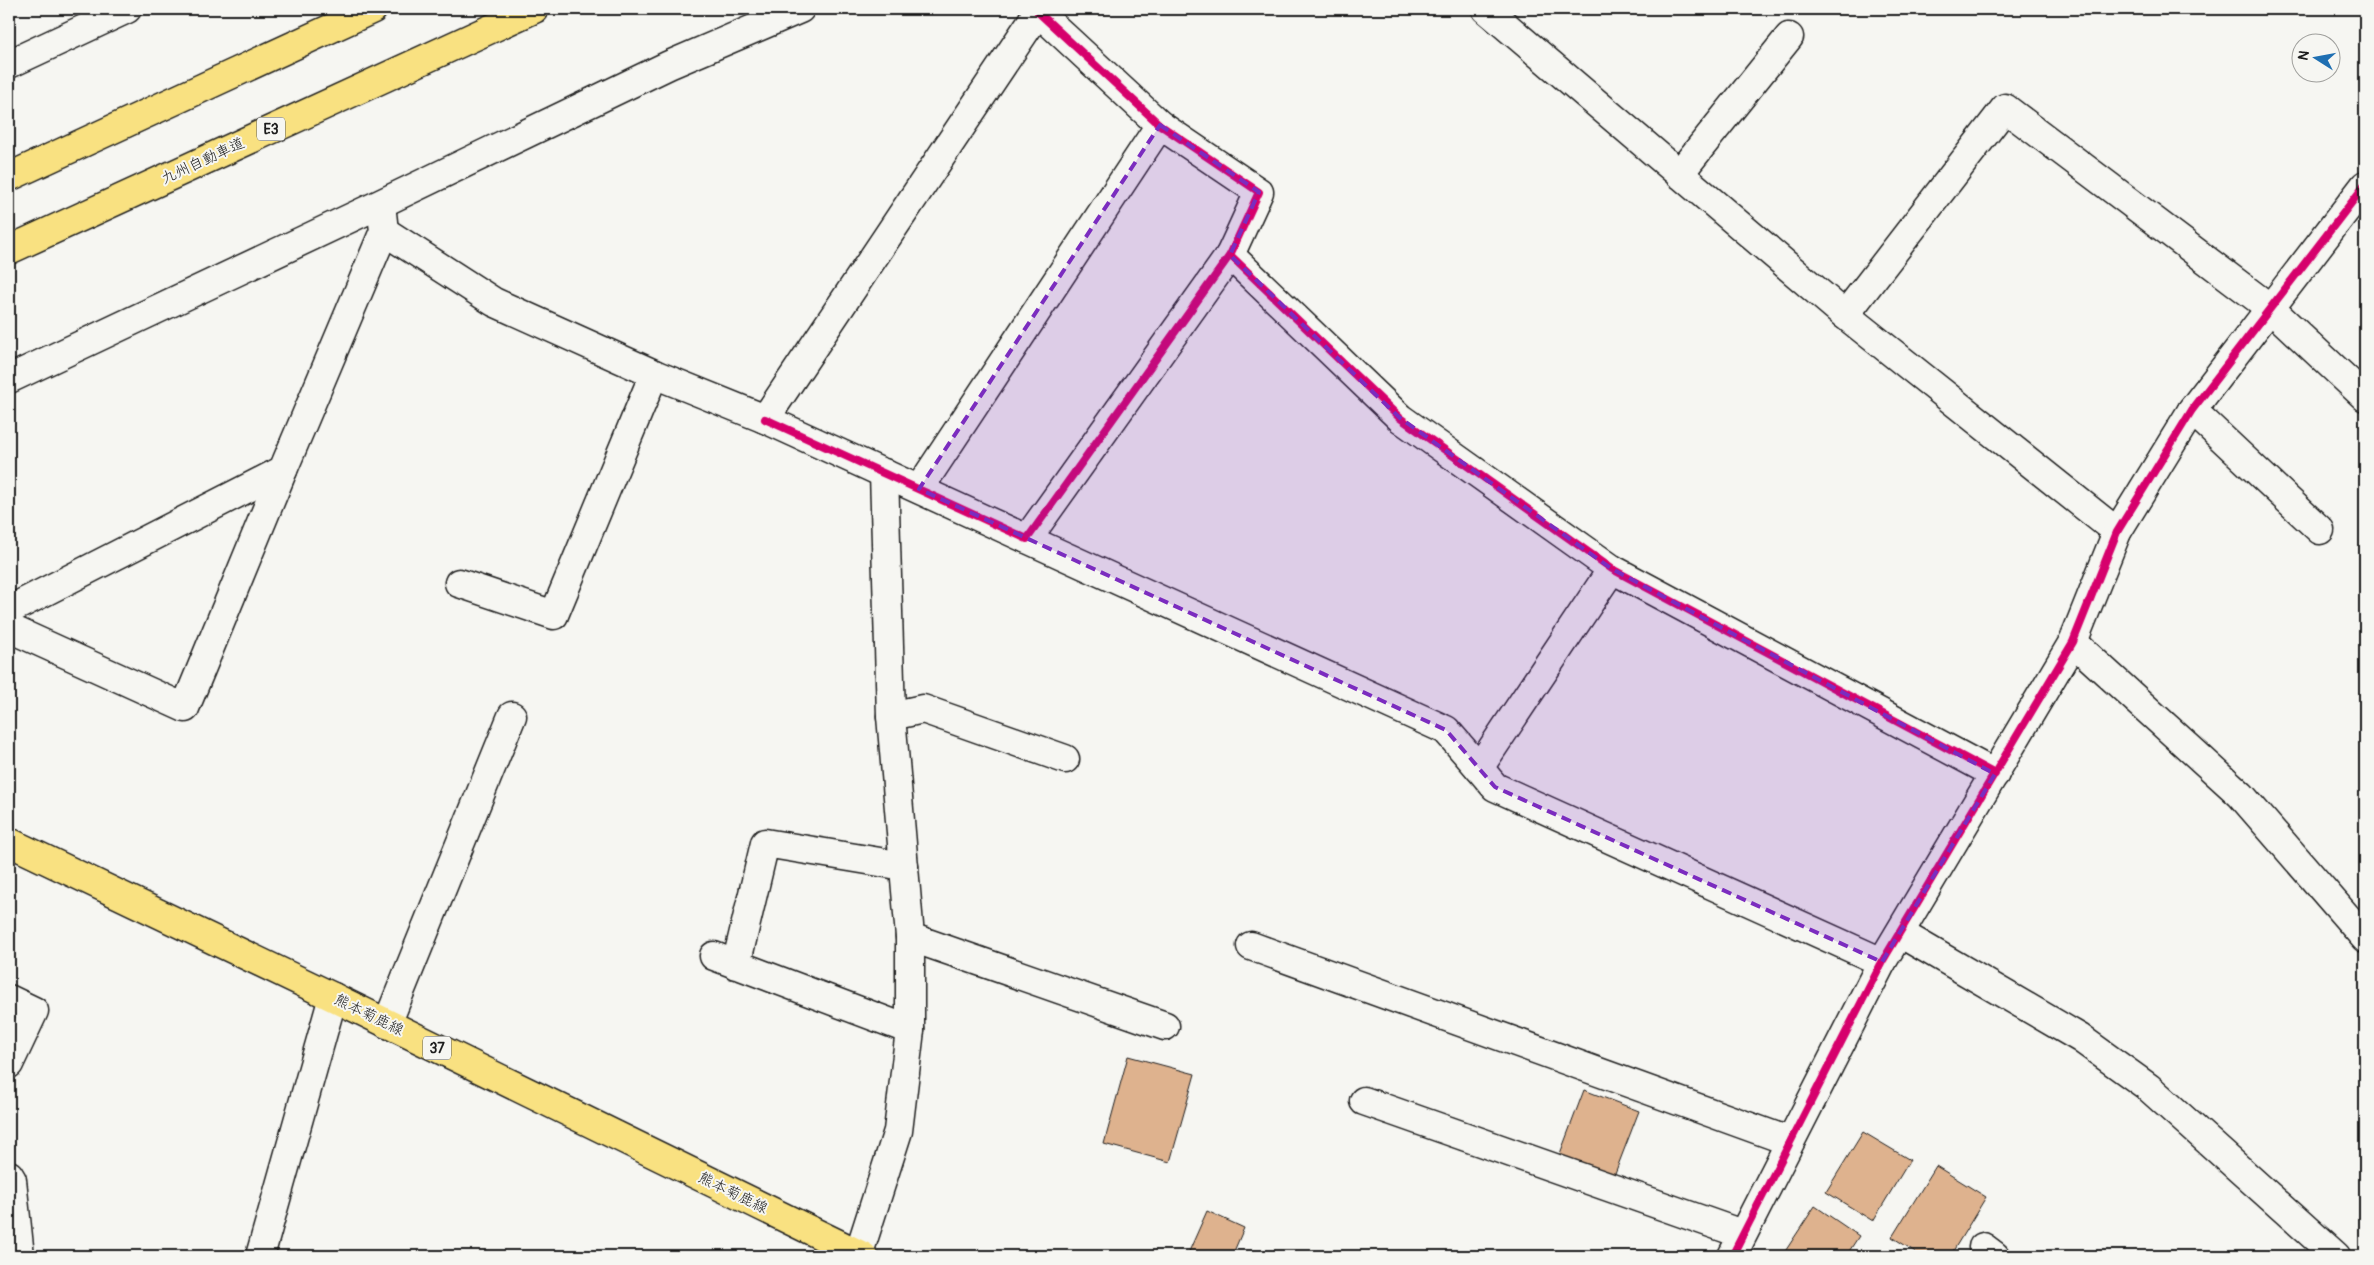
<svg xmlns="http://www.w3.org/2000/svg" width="2374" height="1265" font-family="Pangolin,'Klee One',sans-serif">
  <rect width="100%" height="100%" fill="#f6f6f2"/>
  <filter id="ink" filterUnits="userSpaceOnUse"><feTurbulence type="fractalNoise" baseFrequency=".02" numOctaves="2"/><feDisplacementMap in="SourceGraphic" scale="10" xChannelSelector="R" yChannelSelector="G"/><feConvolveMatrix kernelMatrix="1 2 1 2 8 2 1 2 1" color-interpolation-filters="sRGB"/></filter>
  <g filter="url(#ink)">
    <!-- building -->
    <g fill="#deb28e" stroke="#1c1c1c">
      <polygon points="1128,1056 1195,1074 1170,1162 1104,1144"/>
      <polygon points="1584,1090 1639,1111 1612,1181 1558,1159"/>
      <polygon points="1863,1132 1910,1160 1873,1221 1826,1192"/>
      <polygon points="1936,1166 1986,1197 1950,1256 1922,1256 1892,1237"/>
      <polygon points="1815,1206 1859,1236 1846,1256 1782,1256"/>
      <polygon points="1207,1211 1244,1228 1232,1256 1187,1256"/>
    </g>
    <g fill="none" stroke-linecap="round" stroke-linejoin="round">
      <defs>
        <g id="minor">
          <polyline points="1486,9 1845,315 2117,532"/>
          <polyline points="9,64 127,9"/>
          <polyline points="1679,174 1789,37"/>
          <polyline points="384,231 494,302 654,374 554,615 459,583"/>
          <polyline points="1230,255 1400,418 1612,569 1995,774"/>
          <polyline points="1845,315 2005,108 2270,308 2365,397"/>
          <polyline points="654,374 765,419 1038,12 1034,9"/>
          <polyline points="9,379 380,204 669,65 800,9"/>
          <polyline points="2192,410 2320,530"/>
          <polyline points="765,419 1027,539 1230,255 1259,192 1160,125 1038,12"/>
          <polyline points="919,489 1160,125"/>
          <polyline points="1027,539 1446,730 1479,768 1612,569"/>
          <polyline points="9,610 283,470 384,231 382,213"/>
          <polyline points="9,628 185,708 283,470"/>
          <polyline points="2073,642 2241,795 2365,938"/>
          <polyline points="891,716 923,709 1065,759"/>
          <polyline points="1479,768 1495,787 1882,962"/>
          <polyline points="1900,933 2080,1038 2148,1087 2336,1256"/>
          <polyline points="910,937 1165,1026"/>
          <polyline points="1251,946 1789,1141"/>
          <polyline points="714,956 910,1030"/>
          <polyline points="736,965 765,843 904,866"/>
          <polyline points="9,999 34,1011 9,1064"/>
          <polyline points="387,1024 512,716"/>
          <polyline points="1364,1101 1742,1234"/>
          <polyline points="9,1175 12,1180 20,1256"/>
          <polyline points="1983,1247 1995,1256"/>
          <polyline points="260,1256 333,997"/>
          <polyline points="858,1256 898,1131 910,1030 910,937 891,716 884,473"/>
          <polyline points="1732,1256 1882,962 2073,642 2117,532 2192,410 2365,185"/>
        </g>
        <polyline id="primary" points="9,842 333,997 863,1256"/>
        <g id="motorway">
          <polyline points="9,177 373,9"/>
          <polyline points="9,250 534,9"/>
        </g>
      </defs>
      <!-- minor casing -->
      <use href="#minor" stroke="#1c1c1c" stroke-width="31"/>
      <!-- primary casing -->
      <use href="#primary" stroke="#1c1c1c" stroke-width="31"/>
      <!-- motorway casing -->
      <use href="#motorway" stroke="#1c1c1c" stroke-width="31"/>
      <!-- minor -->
      <use href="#minor" stroke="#f6f6f2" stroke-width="28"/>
      <!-- primary -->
      <use href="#primary" stroke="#f9e181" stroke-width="28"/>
      <!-- motorway -->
      <use href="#motorway" stroke="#f9e181" stroke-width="28"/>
      <defs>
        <g id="cycleway">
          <polyline points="1230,255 1400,418 1612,569 1995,774"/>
          <polyline points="765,419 1027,539 1230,255 1259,192 1160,125 1038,12"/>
          <polyline points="1732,1256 1882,962 2073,642 2117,532 2192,410 2365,185"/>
        </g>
      </defs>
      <!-- cycleway casing -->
      <use href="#cycleway" stroke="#f6f6f2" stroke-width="11"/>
      <!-- cycleway -->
      <use href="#cycleway" stroke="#d6006c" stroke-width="8"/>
    </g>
  </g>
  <!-- marked area -->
  <path fill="#7b2cbf" fill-opacity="0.2" stroke="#7b2cbf" stroke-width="4" stroke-dasharray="10 6" stroke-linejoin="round" d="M 1160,125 L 1259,192 L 1230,255 L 1400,418 L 1612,569 L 1995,774 L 1882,962 L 1495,787 L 1446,730 L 919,489 Z"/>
  <g text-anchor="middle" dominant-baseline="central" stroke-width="4" stroke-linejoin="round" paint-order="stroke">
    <!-- shield labels -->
    <g fill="#f6f6f2" stroke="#5d5d5c" stroke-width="1">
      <rect x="257" y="117.5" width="28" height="23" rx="4"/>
      <rect x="423" y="1036.5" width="28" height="23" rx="4"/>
    </g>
    <g font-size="14" font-weight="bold" fill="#1c1c1c">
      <text x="271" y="129">E3</text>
      <text x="437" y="1048">37</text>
    </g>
    <!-- street labels -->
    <g font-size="15" fill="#1c1c1c" stroke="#f6f6f2">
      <text transform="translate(203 161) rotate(-25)">九州自動車道</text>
      <text transform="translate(369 1015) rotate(26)">熊本菊鹿線</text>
      <text transform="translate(733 1193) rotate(26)">熊本菊鹿線</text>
    </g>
  </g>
  <!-- margin -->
  <rect width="2374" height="1265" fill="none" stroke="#f6f6f2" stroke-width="30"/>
  <rect x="15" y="15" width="2344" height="1235" fill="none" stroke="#1c1c1c" stroke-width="2" filter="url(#ink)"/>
  <!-- north arrow -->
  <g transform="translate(2316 58) rotate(281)"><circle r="24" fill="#f6f6f2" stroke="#9f9f9c"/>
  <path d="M0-4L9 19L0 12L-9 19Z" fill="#1f6fb2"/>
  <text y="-8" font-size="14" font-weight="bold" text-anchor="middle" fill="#1c1c1c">N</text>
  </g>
</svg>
